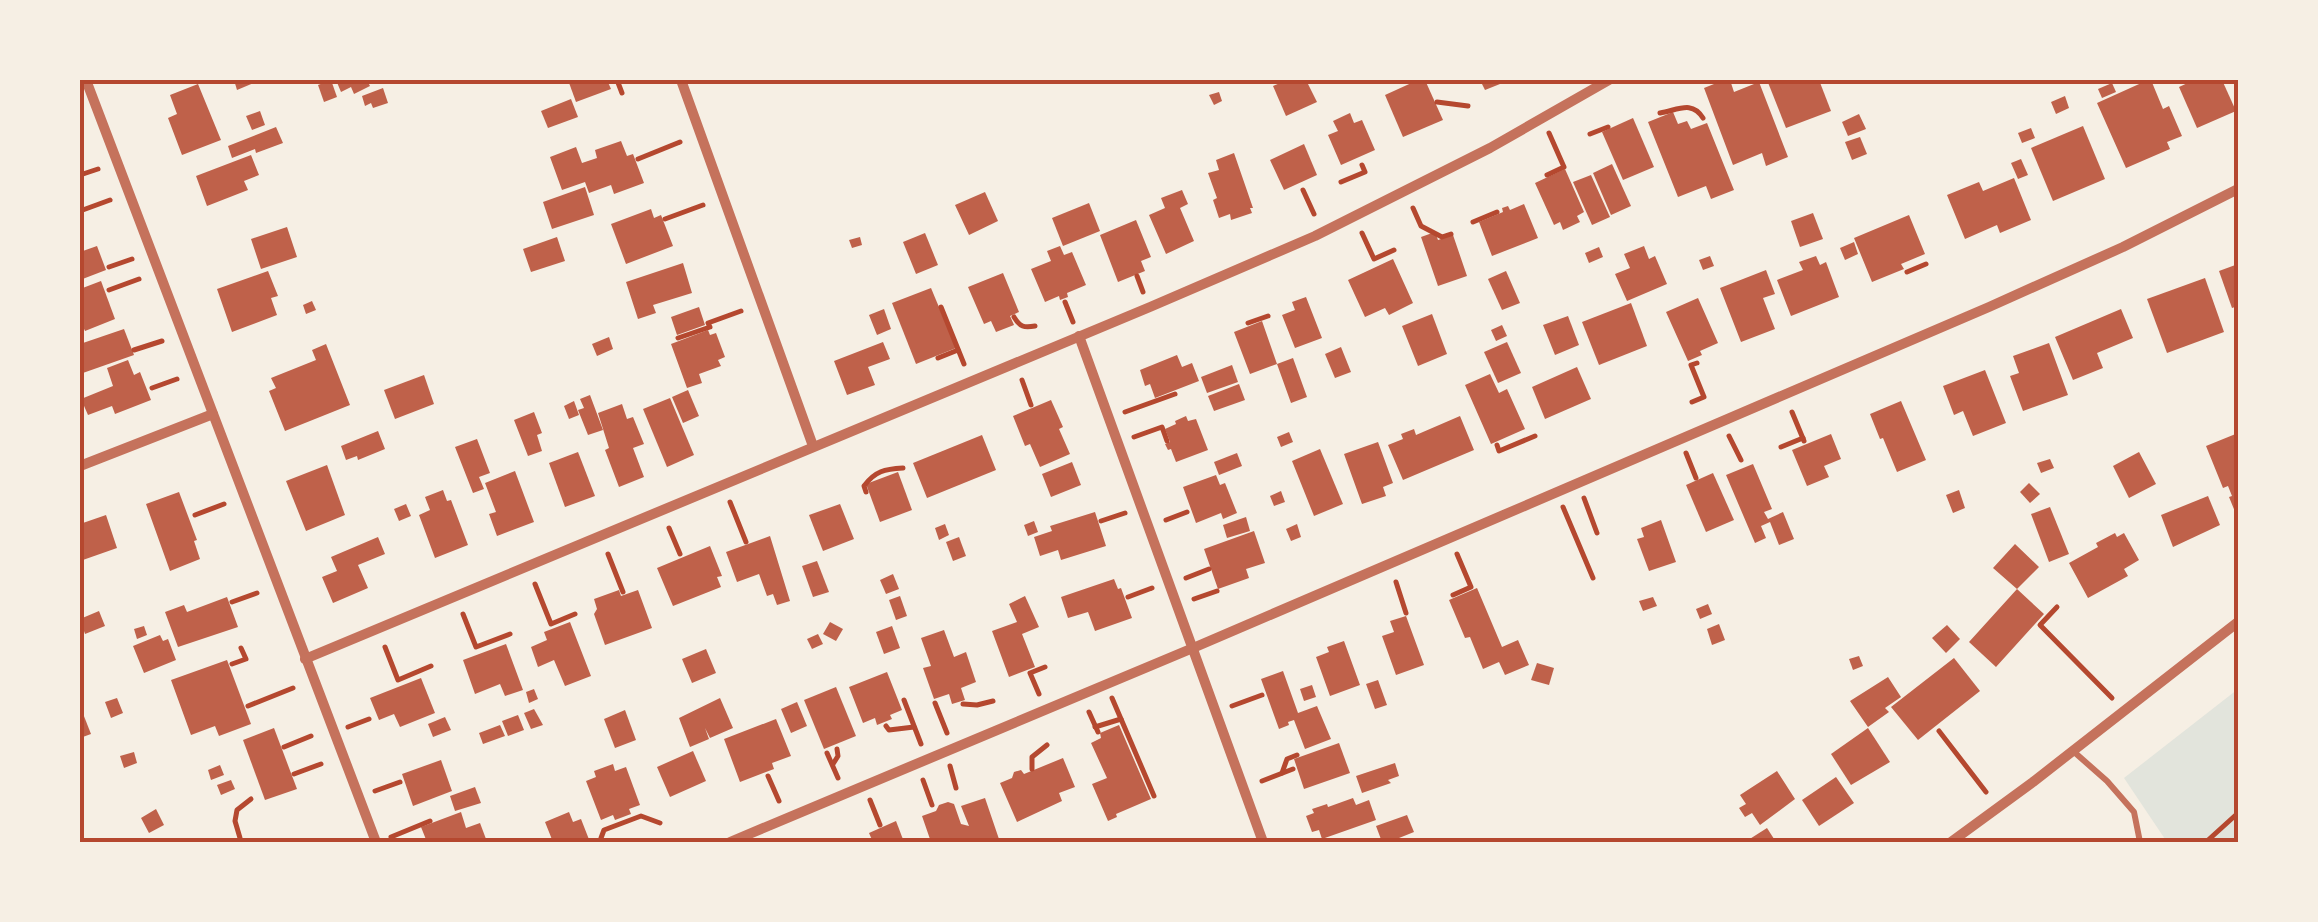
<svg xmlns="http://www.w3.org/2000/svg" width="2318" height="922" font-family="'Open Sans',sans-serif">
  <rect width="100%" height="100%" fill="#f6efe4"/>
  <!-- green -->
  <polygon fill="#e2e4dc" points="2238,689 2238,842 2167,842 2124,778"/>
  <!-- building -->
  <g fill="#bf614a">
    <polygon points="234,80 261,80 237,90"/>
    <polygon points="331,80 337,97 324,102 318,85"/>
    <polygon points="336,80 367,80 370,86 354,94 351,87 341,92"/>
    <polygon points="568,80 607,80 611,89 576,102"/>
    <polygon points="1287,80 1306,80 1317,102 1286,116 1273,86"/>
    <polygon points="1418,80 1425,80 1443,120 1403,137 1385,95"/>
    <polygon points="1480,80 1510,80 1485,90"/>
    <polygon points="1724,80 1730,80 1734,92 1759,82 1788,157 1766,166 1762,153 1733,165 1704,88"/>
    <polygon points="1767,80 1819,80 1831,111 1786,128"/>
    <polygon points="2148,80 2151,80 2163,109 2169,106 2182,136 2167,142 2170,149 2126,168 2097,103"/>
    <polygon points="2194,80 2222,80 2236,111 2197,128 2179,87"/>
    <polygon points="2112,83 2116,92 2102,98 2098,89"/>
    <polygon points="198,84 221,140 182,155 168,118 177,114 170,95"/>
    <polygon points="383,88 388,103 373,108 371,103 365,106 362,96"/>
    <polygon points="1219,92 1222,101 1214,105 1209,95"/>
    <polygon points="2065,96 2069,108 2056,114 2051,102"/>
    <polygon points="571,99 578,117 548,128 541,111"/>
    <polygon points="260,111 265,125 252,130 246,116"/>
    <polygon points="1673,112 1678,124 1687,121 1691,129 1707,123 1734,190 1711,199 1706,186 1678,197 1648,122"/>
    <polygon points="1350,113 1354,123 1362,120 1375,150 1341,165 1328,135 1338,131 1333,121"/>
    <polygon points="1859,114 1866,129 1848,136 1842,122"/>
    <polygon points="1633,118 1654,167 1623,180 1602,132"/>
    <polygon points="2083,126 2105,179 2053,201 2031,148"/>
    <polygon points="276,127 283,143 256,153 255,149 232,158 228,146"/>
    <polygon points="2031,128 2035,138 2022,143 2018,133"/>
    <polygon points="1860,137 1867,154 1852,160 1845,142"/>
    <polygon points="621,141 627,156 633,154 644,183 614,194 611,185 589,193 585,182 562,190 550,157 576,147 582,163 597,158 595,150"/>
    <polygon points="1304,144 1317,175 1284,190 1270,160"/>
    <polygon points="1234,153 1253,208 1250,208 1252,213 1231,220 1230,214 1219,218 1213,200 1217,198 1208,173 1219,170 1216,160"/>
    <polygon points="251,155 259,175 244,181 248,190 207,206 196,176"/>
    <polygon points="2021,159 2028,175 2018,179 2011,163"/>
    <polygon points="1612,164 1631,206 1611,215 1593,173"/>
    <polygon points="1565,169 1584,212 1577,216 1580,222 1563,230 1560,222 1554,225 1535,183"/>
    <polygon points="1591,175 1610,217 1592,225 1573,182"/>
    <polygon points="2014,178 2031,220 2000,233 1997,225 1965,239 1947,195 1979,182 1983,191"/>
    <polygon points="585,187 594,215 552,229 543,202"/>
    <polygon points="1182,190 1188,204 1180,208 1194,241 1166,254 1149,215 1165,208 1161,198"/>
    <polygon points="985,192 998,221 969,235 955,205"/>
    <polygon points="1089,203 1100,231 1063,246 1052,218"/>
    <polygon points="1524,204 1538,238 1492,256 1479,222 1503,212 1502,208 1508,206 1510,210"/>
    <polygon points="651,209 654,218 661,215 673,246 626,264 611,224"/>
    <polygon points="1813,213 1823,239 1800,247 1791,221"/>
    <polygon points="1909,215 1925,254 1901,264 1904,269 1872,282 1854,238"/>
    <polygon points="1136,220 1151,257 1141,261 1145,271 1118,282 1100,235"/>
    <polygon points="287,227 297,257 261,269 251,239"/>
    <polygon points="1435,232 1438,240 1453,235 1467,276 1438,286 1421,237"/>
    <polygon points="925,233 938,265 916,274 903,242"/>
    <polygon points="557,237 565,261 531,272 523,249"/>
    <polygon points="860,237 862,245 852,248 849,240"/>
    <polygon points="1854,242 1858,254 1845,260 1840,248"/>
    <polygon points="97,246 106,270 80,280 80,252"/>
    <polygon points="1060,246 1064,255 1072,252 1086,285 1067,293 1068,297 1060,300 1059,296 1045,302 1031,269 1051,261 1047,251"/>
    <polygon points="1644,246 1649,259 1655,256 1667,284 1627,301 1615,274 1630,268 1624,254"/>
    <polygon points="1599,247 1603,257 1589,263 1585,253"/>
    <polygon points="1710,256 1714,266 1703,270 1699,260"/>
    <polygon points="1816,256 1820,265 1826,262 1839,297 1791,316 1777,280 1803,270 1799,262"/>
    <polygon points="1393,259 1413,303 1389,315 1385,308 1365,317 1348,280"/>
    <polygon points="683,263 692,293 653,305 656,313 638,319 626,282"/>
    <polygon points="2238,264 2238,306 2232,308 2219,271"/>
    <polygon points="1766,270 1775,294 1763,298 1775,329 1741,342 1720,288"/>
    <polygon points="268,271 278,296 271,298 277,315 232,332 217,289"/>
    <polygon points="1506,271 1520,303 1502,310 1488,279"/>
    <polygon points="1003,273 1019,312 1010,316 1014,325 996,332 991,321 984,324 968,287"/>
    <polygon points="2205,278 2224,332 2167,353 2147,299"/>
    <polygon points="101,281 115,319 85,331 80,320 80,289"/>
    <polygon points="931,288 956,348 916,364 892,303"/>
    <polygon points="1306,297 1322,338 1295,348 1282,315 1295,310 1292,302"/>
    <polygon points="1698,298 1718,343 1700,351 1702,355 1688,361 1666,312"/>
    <polygon points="312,301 316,310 306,314 303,305"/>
    <polygon points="1631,303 1647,346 1599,365 1582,322"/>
    <polygon points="699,307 705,325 677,335 671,317"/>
    <polygon points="884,309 891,329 877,335 869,315"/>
    <polygon points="2121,309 2133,338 2097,353 2103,368 2073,380 2055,337"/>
    <polygon points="1432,314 1447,354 1418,366 1402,326"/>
    <polygon points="1568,316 1579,345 1555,355 1543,325"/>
    <polygon points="1262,321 1277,364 1293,358 1307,397 1291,403 1277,364 1250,374 1234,332"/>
    <polygon points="1502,325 1507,336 1496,341 1491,330"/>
    <polygon points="124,329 134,355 80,374 80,344"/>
    <polygon points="708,330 710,335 716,333 725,357 718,360 721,366 699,374 702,383 687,388 671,344"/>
    <polygon points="609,337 613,349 597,356 592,344"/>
    <polygon points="883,342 890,359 868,367 875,385 847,395 834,361"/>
    <polygon points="1507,342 1521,373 1498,383 1484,352"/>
    <polygon points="2049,343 2068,395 2023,411 2010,376 2019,373 2013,356"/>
    <polygon points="326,344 350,405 285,431 269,391 276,388 271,378 316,360 312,350"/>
    <polygon points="1341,347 1351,372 1335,378 1325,354"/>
    <polygon points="1177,355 1182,367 1192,363 1199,381 1155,398 1150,384 1145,386 1140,370"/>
    <polygon points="128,360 134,375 140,372 151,400 115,414 112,406 88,415 81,399 113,386 107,368"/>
    <polygon points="1232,365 1238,382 1207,393 1201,377"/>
    <polygon points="1577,367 1591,399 1545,419 1532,387"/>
    <polygon points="1985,370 2006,423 1973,436 1963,411 1954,415 1943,386"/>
    <polygon points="1490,374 1499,393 1507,389 1525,429 1491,444 1465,385"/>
    <polygon points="424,375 434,404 395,419 384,390"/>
    <polygon points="1239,384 1245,400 1214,411 1208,396"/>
    <polygon points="688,390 699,416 683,423 672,397"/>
    <polygon points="590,395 603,430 588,435 578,410 584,408 580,399"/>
    <polygon points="670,398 694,455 667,467 643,409"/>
    <polygon points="1051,400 1063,427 1059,429 1070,454 1040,467 1030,444 1025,446 1013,416"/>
    <polygon points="574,401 579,415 569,419 564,406"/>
    <polygon points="1901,401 1926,460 1897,472 1883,438 1880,439 1870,414"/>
    <polygon points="622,404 627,419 633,417 644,444 633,448 644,477 619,487 605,450 609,448 598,413"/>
    <polygon points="534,412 542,433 537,435 542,451 528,456 514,420"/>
    <polygon points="1186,416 1188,421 1196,419 1208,450 1176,462 1171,449 1168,450 1165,444 1170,442 1165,429 1176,424 1175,421"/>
    <polygon points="1460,416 1474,450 1403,480 1388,445 1403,439 1401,434 1414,429 1416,435"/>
    <polygon points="378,431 385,449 358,460 357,456 346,460 341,446"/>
    <polygon points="1289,432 1293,442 1281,447 1277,437"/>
    <polygon points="2238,433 2238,519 2229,497 2232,496 2228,486 2223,488 2206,446"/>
    <polygon points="1831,434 1841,459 1824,466 1829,477 1807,486 1792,450"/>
    <polygon points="982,435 996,470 927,498 913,463"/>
    <polygon points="477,439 490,473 479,477 484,489 473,493 455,447"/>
    <polygon points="1378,442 1393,483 1383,487 1386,496 1362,504 1344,454"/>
    <polygon points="1320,449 1343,504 1314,516 1292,461"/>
    <polygon points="578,452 595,496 565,507 549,463"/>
    <polygon points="2139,452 2156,484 2129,498 2113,466"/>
    <polygon points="1237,453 1242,466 1219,475 1214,462"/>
    <polygon points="2050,459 2054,468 2041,473 2037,463"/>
    <polygon points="1072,462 1081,485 1051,497 1042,474"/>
    <polygon points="1753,464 1772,509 1764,512 1768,519 1783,512 1794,539 1779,545 1770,522 1761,526 1766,538 1755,543 1726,475"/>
    <polygon points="327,465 345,515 306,531 286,481"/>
    <polygon points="515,471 534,522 497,536 489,514 496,512 485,483"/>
    <polygon points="898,472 912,510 880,522 866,484"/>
    <polygon points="1713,473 1734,520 1706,532 1686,485"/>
    <polygon points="1216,475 1220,485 1225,483 1237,513 1223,519 1221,513 1196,523 1183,487"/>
    <polygon points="2029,483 2040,494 2030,503 2020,492"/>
    <polygon points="443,490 447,501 451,500 468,545 435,558 419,515 430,510 425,497"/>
    <polygon points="1959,490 1965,508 1953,513 1946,495"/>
    <polygon points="1281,491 1285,502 1274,506 1270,496"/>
    <polygon points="179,492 197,540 194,541 200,559 170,571 146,504"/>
    <polygon points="2208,496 2220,525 2173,547 2161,515"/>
    <polygon points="406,504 411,516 399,521 394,509"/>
    <polygon points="840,504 854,539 823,551 809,515"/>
    <polygon points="2050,507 2069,554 2049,562 2031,514"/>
    <polygon points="1095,512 1106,546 1061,560 1058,550 1040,556 1034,537 1052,531 1050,526"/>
    <polygon points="106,515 117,548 80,561 80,524"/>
    <polygon points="1246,517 1250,531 1227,538 1223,525"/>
    <polygon points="1661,520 1676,562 1649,571 1637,539 1644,537 1641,528"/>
    <polygon points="1034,521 1038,532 1028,536 1024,525"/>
    <polygon points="945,524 949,535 939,540 935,528"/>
    <polygon points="1297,524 1301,537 1291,541 1286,529"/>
    <polygon points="1254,531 1265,563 1246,569 1249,578 1218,589 1204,549"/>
    <polygon points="2115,533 2117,537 2124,533 2139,560 2124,569 2128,576 2088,598 2069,563 2098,547 2096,543"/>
    <polygon points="770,536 790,601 777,605 773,594 767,596 759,574 737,582 726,552"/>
    <polygon points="378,537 385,554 358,565 368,588 333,603 322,577 337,571 331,557"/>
    <polygon points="959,537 966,556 953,561 946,542"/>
    <polygon points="2015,544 2039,567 2017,589 2044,614 1996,667 1969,642 2017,589 1993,568"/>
    <polygon points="710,546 722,576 717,577 721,587 673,606 657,568"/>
    <polygon points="817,561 829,592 813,597 802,566"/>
    <polygon points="893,574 899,589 886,594 880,580"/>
    <polygon points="1114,579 1118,589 1121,588 1132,618 1095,631 1088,612 1068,618 1061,597"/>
    <polygon points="1477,588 1502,647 1518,640 1529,665 1505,675 1499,662 1483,669 1470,637 1465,638 1449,600"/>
    <polygon points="619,590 621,596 638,590 652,628 605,645 594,614 597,609 594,599"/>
    <polygon points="900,596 907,616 896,620 889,600"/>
    <polygon points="1025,596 1039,627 1022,634 1035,667 1009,677 992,631 1017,622 1009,604"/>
    <polygon points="227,597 238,627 178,647 165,612 184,605 187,612"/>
    <polygon points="1653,597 1657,606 1643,611 1639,601"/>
    <polygon points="1708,604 1712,614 1700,619 1696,609"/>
    <polygon points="99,611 105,626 85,634 80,619"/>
    <polygon points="1406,616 1424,665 1396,675 1382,636 1394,632 1390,621"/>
    <polygon points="570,622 591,676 565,686 554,660 538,667 531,647 547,640 544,632"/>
    <polygon points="830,622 843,629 836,641 823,634"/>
    <polygon points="1719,624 1725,640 1712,645 1707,629"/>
    <polygon points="1947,625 1960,639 1946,653 1932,638"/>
    <polygon points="144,626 147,635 137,639 134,629"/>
    <polygon points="892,626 900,648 884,654 876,632"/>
    <polygon points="944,630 954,657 966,652 976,682 961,688 965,700 952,704 949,694 934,699 923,668 931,666 921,638"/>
    <polygon points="818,634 823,644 812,649 807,639"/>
    <polygon points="160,635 163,641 168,639 176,660 144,673 133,646"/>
    <polygon points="1344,641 1360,685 1330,696 1316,657 1329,652 1327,647"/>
    <polygon points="506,644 523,690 505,696 500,684 475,694 463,660"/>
    <polygon points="706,649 716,673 692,683 682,659"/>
    <polygon points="1859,656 1863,666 1853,670 1849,659"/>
    <polygon points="1954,658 1980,691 1918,740 1891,707"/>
    <polygon points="227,660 251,724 219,736 215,726 191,735 171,680"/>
    <polygon points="1537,663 1554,668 1549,685 1531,680"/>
    <polygon points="1283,671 1298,713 1317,706 1331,739 1305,749 1294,720 1288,722 1289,725 1279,729 1261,679"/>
    <polygon points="887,672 902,710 890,715 892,719 877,725 875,718 863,723 849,687"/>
    <polygon points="1888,677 1901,697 1885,708 1889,712 1868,727 1850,701"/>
    <polygon points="421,678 435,713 400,727 394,714 379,720 370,698"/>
    <polygon points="1378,680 1387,705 1375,709 1366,684"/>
    <polygon points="1312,685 1316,697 1304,701 1300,689"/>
    <polygon points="836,687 856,736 824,749 804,700"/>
    <polygon points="534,689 538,699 529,703 526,692"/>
    <polygon points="117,698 123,713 111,718 105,702"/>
    <polygon points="720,698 733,728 710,738 705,728 709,739 690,747 679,718"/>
    <polygon points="797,702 807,726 791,733 781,709"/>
    <polygon points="80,706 91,734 80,738"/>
    <polygon points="534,709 543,725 531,729 524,713"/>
    <polygon points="625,710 636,740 615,748 604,719"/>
    <polygon points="518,715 524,730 508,736 502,721"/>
    <polygon points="445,717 451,730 433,737 428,724"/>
    <polygon points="776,719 791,756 772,763 774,769 740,782 724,739"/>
    <polygon points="500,725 505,736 483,744 479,733"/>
    <polygon points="1119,725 1151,799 1116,814 1117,817 1108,821 1092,784 1107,778 1091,743 1101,738 1100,733"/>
    <polygon points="274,728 297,789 265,800 243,740"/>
    <polygon points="1868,728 1890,762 1851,785 1831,754"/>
    <polygon points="1339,743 1350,773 1304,789 1294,759"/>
    <polygon points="693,751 706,781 670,797 657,767"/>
    <polygon points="134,752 137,763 124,768 120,756"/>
    <polygon points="1063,758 1075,787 1059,793 1062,801 1017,822 1000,783 1012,778 1014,772 1021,770 1024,774"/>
    <polygon points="441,760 452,791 413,806 402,774"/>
    <polygon points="1395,763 1399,776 1388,780 1391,783 1362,793 1356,776"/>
    <polygon points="613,764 615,771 626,767 640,805 629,809 631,814 615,820 613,815 601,820 586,781 596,777 594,771"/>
    <polygon points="220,765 224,775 211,780 208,770"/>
    <polygon points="1777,771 1795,799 1760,825 1752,813 1745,817 1739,808 1746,804 1740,795"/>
    <polygon points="1836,777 1854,803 1819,826 1802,800"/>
    <polygon points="231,780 235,789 221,795 217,785"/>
    <polygon points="475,787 481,803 455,811 450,796"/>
    <polygon points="985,798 1000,842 931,842 922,816 936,811 939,805 948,802 954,804 961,824 969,826 961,806"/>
    <polygon points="1353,798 1356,805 1369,800 1376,820 1322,839 1319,830 1312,832 1306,816 1314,813 1312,809 1327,804 1328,807"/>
    <polygon points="156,809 164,825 149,833 141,818"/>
    <polygon points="461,812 466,828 480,823 486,839 479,842 427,842 421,827"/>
    <polygon points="569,812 573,822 581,819 590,842 553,842 545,822"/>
    <polygon points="1407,815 1414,832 1389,842 1382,842 1376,826"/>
    <polygon points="896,821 904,842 873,842 869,833"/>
    <polygon points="1767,828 1776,842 1745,842"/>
  </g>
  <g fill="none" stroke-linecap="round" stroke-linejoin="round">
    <!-- path -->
    <g stroke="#b5482f" stroke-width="5">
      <polyline points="617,80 622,93"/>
      <polyline points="1437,102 1468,106"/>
      <path d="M 1660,113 C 1678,110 1692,100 1703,118"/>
      <polyline points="1590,134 1608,127"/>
      <polyline points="638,159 680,142"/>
      <polyline points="80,175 98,169"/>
      <polyline points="1547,175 1564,167 1549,133"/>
      <polyline points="1341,182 1365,172 1362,165"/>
      <polyline points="1303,190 1314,214"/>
      <polyline points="1413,208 1421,226 1442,237 1451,234"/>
      <polyline points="80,211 110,200"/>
      <polyline points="665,219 703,205"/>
      <polyline points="1473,222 1497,212"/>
      <polyline points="1362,233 1374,259 1394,250"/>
      <polyline points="109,267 132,259"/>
      <polyline points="1907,272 1926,264"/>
      <polyline points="1137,276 1143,292"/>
      <polyline points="109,290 139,279"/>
      <polyline points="1065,302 1073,322"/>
      <polyline points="941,307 964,364"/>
      <path d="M 1014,317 C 1020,327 1024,328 1035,326"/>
      <polyline points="1248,323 1268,316"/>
      <polyline points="678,338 710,327 708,323 741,311"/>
      <polyline points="134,350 162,341"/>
      <polyline points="938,358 958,350"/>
      <polyline points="1022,380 1031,405"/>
      <polyline points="152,388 177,379"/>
      <polyline points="1692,402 1704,397 1691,365 1697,363"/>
      <polyline points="1125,412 1175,394"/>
      <polyline points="1792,412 1804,441"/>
      <polyline points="1729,436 1741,460"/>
      <polyline points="1134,437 1162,427 1167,441"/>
      <polyline points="1497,445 1499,451 1535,436"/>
      <polyline points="1781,447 1803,438"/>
      <polyline points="1686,453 1696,478"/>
      <path d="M 866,492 L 864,486 C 875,471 885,469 903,468"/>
      <polyline points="1584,498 1597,533"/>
      <polyline points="730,502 746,542"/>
      <polyline points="1563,507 1593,578"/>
      <polyline points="195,515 224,504"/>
      <polyline points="1166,520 1187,512"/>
      <polyline points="1101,521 1125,513"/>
      <polyline points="669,528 680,554"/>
      <polyline points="608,554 623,592"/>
      <polyline points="1186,578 1209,569"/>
      <polyline points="1396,582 1406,613"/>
      <polyline points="535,584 551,624 575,614"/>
      <polyline points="1453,595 1471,587 1457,554"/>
      <polyline points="1128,597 1152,588"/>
      <polyline points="1194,599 1217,591"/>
      <polyline points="232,602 257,593"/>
      <polyline points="2057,607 2040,625 2112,698"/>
      <polyline points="463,614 476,647 510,634"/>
      <polyline points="385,647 398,680 431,666"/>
      <polyline points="232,664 246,659 241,648"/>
      <polyline points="1039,694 1030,673 1045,667"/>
      <polyline points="1112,698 1154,796"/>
      <polyline points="904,700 921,744"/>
      <polyline points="935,703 947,733"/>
      <polyline points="963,704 977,705 993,701"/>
      <polyline points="248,706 293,688"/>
      <polyline points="1232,706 1262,695"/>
      <polyline points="1089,712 1098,732"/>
      <polyline points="886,726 889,730 914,727"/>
      <polyline points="348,727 369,719"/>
      <polyline points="1095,727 1121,719"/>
      <polyline points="1939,731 1986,792"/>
      <polyline points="284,747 311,736"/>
      <polyline points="827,753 838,778"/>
      <polyline points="833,764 838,756 837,749"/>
      <polyline points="950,766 956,788"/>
      <polyline points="1032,769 1032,757 1047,745"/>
      <polyline points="1282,773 1287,759 1297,755"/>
      <polyline points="294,774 321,764"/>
      <polyline points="768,776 779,801"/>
      <polyline points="923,780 932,805"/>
      <polyline points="1262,781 1293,769"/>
      <polyline points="375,791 400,782"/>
      <polyline points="870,800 880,825"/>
      <polyline points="391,837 430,821"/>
      <polyline points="240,838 235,821 237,810 251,799"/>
      <polyline points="602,842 601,838 604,830 641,816 660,823"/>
      <polyline points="2206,842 2238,813"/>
    </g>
    <!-- service -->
    <polyline stroke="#c5725c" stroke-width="6" points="2073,751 2107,781 2134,812 2140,842"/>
    <!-- minor -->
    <g stroke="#c5725c" stroke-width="10">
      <polyline points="86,80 376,842"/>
      <polyline points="681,80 813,446"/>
      <polyline points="1079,336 1263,842"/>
      <polyline points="80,466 213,414"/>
      <polyline points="305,659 1150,307 1315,236 1490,148 1609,80"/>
      <polyline points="730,842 1193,648 1989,307 2123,247 2238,189"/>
      <polyline points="1951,842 2033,782 2238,622"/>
    </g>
  </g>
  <!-- border -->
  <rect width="2318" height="922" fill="none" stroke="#f6efe4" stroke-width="165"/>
  <rect x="82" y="82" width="2154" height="758" fill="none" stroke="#b5482f" stroke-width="4"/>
</svg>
